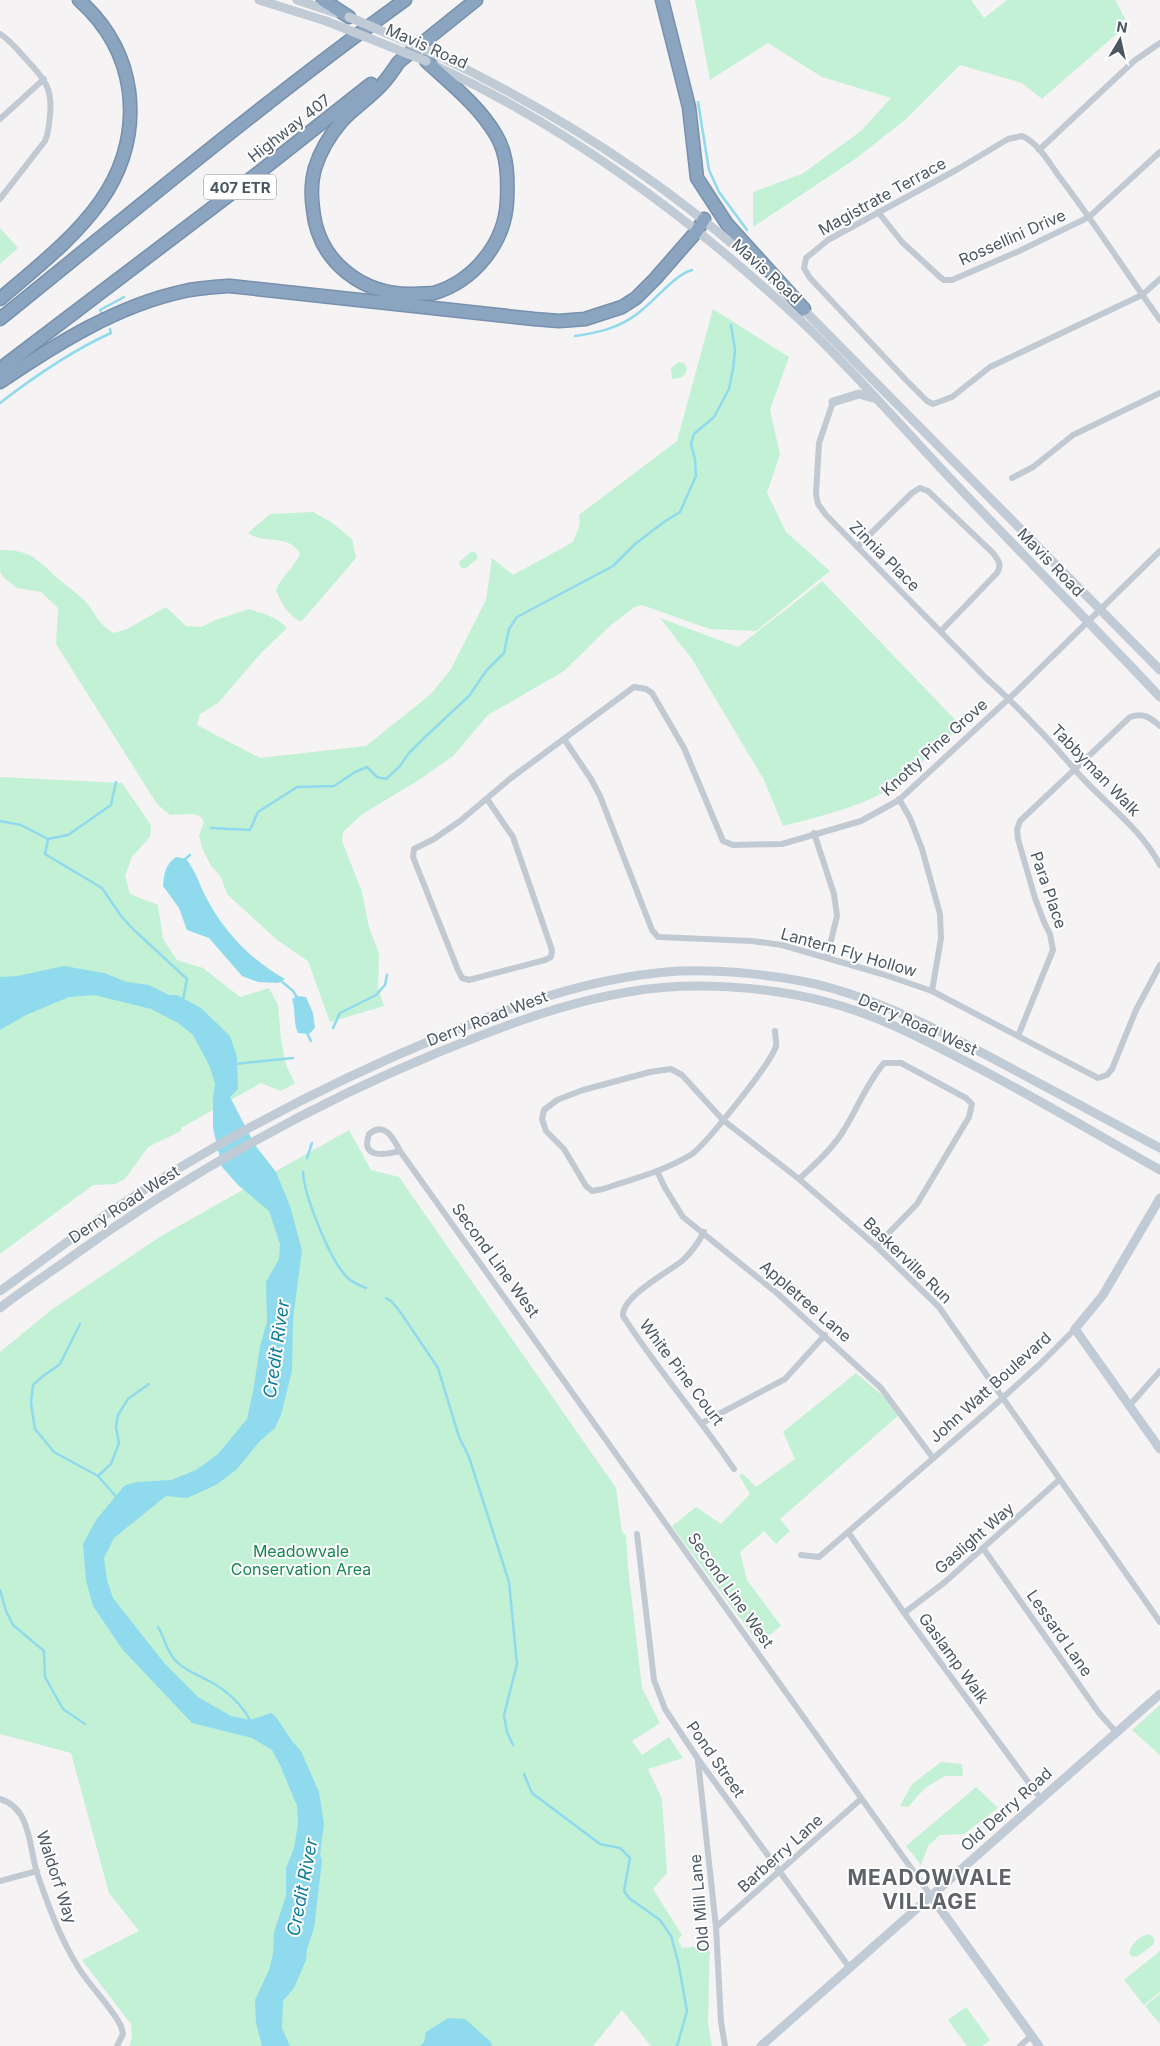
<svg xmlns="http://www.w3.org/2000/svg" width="1160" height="2046" font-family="Inter,sans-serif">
  <rect width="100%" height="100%" fill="#f5f3f3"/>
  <!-- green -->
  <g fill="#c3f1d5">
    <polygon points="695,0 971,0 984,18 1007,0 1115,0 1128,24 1042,99 1022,83 960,65 906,119 858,157 753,227 753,192 802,174 861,131 891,98 822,77 768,43 710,80"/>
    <polygon points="0,228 18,248 0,264"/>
    <path d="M 713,309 L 789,357 L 770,410 L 780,454 L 767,493 L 786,532 L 830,571 L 756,631 L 710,629 L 642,605 L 633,608 L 610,626 L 564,671 L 488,715 L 453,756 L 422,778 L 361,815 L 343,832 L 342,841 L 362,892 L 369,927 L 379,954 L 378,988 L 384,1006 L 330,1022 L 308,961 L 277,940 L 227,894 L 221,877 L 211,866 L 202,848 L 199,835 L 204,822 L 200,816 L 193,814 L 170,815 L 157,804 L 56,644 L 58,608 L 41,592 L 17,588 L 4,578 L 0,572 L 0,550 C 33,549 40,563 62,582 C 69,588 77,593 83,599 C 96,612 96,623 114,633 L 127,629 L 166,607 L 186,626 L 202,627 C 216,617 233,616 248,609 C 262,613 277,617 287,628 L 262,652 L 218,703 L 200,714 L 197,725 L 260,758 L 366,746 L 431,694 L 451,669 L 486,600 L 492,558 L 513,575 L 573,542 L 580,524 L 579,515 L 677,441 Z"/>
    <path d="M 679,362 L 684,363 L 687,368 C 686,377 680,378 672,379 L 671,368 Z"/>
    <path d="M 313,512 L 331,522 L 352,539 L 356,558 L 301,622 C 288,615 281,603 276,590 C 282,575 294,568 300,554 C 290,533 265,545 248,533 L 270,514 Z"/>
    <polygon points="472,551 476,553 478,558 466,568 461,568 459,562"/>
    <path d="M 822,581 L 961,726 C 939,745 918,767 895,785 C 867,806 817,817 783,826 L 764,780 L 692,659 L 660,618 L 738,647 Z"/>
    <polygon points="0,777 122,783 151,825 150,837 132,857 125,876 130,894 158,905 163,939 177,960 203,968 240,997 269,988 278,1005 281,1039 286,1065 295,1083 281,1091 261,1083 181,1128 181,1131 148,1147 125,1179 115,1184 93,1185 0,1254"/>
    <polygon points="349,1130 371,1170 399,1177 616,1488 622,1532 626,1535 628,1567 642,1688 660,1723 632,1741 642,1755 669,1737 683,1758 648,1769 662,1799 667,1873 653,1889 682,1935 678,1940 682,1948 710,1945 708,2022 712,2046 651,2046 622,2010 593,2046 129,2046 132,2037 131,2024 82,1960 139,1931 109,1893 71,1753 0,1734 0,1352 51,1310 161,1236"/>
    <polygon points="856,1373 883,1396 899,1415 780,1519 790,1531 776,1544 764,1531 740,1552 747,1580 781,1626 759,1644 672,1526 696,1507 721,1524 750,1494 739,1475 743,1474 756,1487 795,1459 783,1432"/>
    <polygon points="1160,1705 1160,1755 1132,1730"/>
    <polygon points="941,1762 962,1764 963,1776 945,1776 925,1788 908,1807 900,1806 912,1784"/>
    <polygon points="976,1787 998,1808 964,1834 940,1835 928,1846 921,1865 906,1846"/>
    <path d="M 1150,1934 L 1154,1939 L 1154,1944 L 1138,1956 L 1132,1957 L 1129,1953 C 1132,1943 1139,1936 1150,1934 Z"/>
    <polygon points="1160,1951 1160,1992 1144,2005 1124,1980"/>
    <polygon points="1160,1994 1160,2024 1145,2006"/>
    <polygon points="966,2007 990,2040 982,2046 967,2046 948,2020"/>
  </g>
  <!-- water -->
  <g fill="#90daee">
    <path d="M 176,857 L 186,859 C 197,873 198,882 206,897 C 223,931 252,961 285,979 L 278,983 L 258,982 L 242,976 L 209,938 L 187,930 L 179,908 L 163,886 C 164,874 165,865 176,857 Z"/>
    <polygon points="64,966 104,973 127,982 149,985 169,995 177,995 201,1008 230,1036 237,1057 238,1089 230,1097 255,1145 276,1172 290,1206 302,1250 293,1320 292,1371 281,1415 275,1428 260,1441 237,1469 216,1485 187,1498 166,1496 114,1538 104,1558 107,1580 113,1598 165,1664 198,1697 231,1716 250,1720 271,1713 276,1717 292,1741 301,1751 319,1792 324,1824 320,1854 322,1861 314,1928 307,1949 306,1960 294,1988 283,2001 282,2028 290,2046 262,2046 256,2023 255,2000 269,1970 273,1954 274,1932 286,1896 286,1868 294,1848 298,1824 297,1806 280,1765 272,1750 252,1738 192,1723 122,1649 93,1606 86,1580 83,1544 96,1520 124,1486 136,1482 171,1480 196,1470 218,1454 247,1419 253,1392 260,1346 267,1322 266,1282 279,1259 280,1244 269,1211 238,1185 222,1167 213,1128 213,1098 215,1084 210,1067 193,1035 178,1023 151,1009 94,995 69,997 26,1015 0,1030 0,977 17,976"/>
    <path d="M 297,996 L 306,997 L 313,1013 L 315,1028 L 309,1034 L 298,1033 C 293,1023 296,1010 292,999 Z"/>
    <polygon points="448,2018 465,2019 491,2042 492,2046 420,2046 424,2042 426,2032"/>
  </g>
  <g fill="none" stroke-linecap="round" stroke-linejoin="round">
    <!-- stream -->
    <g stroke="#90daee" stroke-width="2.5">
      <polyline points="698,102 709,170 719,192 747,230"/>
      <polyline points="102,314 100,310 124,297"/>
      <path d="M 575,336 C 597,333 619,328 637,314 C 653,303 675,274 692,270"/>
      <path d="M 0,403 C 35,376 71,351 111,333 L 110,329"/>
      <polyline points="0,821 21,825 48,839 68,835 111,805 116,782"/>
      <polyline points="211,828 250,830 258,812 297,787 334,786 355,772 367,767 377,777 386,779 400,766 409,753 422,740 469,696 486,671 504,653 509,629 517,617 613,566 635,544 664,522 680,512 696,476 695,459 691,444 694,434 714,417 729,389 733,369 735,350 731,325"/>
      <polyline points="48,839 45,854 102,888 121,916 134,930 187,979 183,1000"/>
      <polyline points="183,861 190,855"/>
      <polyline points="280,980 293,991 298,999"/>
      <polyline points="333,1028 340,1013 376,995 385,985 387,975"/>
      <polyline points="306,1031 311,1041"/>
      <polyline points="235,1064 293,1058"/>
      <polyline points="307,1158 312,1143"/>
      <path d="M 303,1172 C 304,1195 331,1264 349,1279 C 353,1283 361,1286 366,1288"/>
      <polyline points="386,1298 392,1302 401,1313 438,1368 459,1437 469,1457 509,1582 517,1664 504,1715 507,1732 513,1745"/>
      <polyline points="80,1324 60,1364 43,1376 33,1385 31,1403 35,1429 54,1452 98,1476 118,1499"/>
      <polyline points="98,1476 111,1464 119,1443 116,1427 118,1415 128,1399 149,1384"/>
      <polyline points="0,1590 6,1611 13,1625 44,1651 45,1677 63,1709 85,1724"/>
      <path d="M 158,1627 C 165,1638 166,1651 176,1661 C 184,1670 198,1675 209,1681 C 226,1690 241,1704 250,1720"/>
      <polyline points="524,1774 532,1793 600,1844 620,1848 630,1858 624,1891 629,1898 660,1920 671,1936 678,1961 687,2011 677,2046"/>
    </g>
    <defs>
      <g id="highway">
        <polyline points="323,0 349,17"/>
        <polyline points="662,0 689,107 697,178 727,224 804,309"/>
        <polyline points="400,61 476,0"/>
        <path d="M 398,63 C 394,69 390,75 385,81 C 372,97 354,107 341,122 C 330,135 320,152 315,168 C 311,182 311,195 313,209 C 318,262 363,296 415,294 C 421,293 428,294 434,293 C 474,281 505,243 507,201 C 508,179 508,155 496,135 C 479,106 451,84 426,61"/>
        <path d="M 0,299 C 66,242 141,189 129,91 C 124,55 106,24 79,0"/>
        <path d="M 0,319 C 134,211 266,100 405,0"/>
        <polyline points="0,369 262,170 371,84"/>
        <path d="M 0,382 C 56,344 118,305 185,291 C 199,288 215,287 230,286 L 534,319 L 559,321 L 585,319 L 622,307 L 636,298 L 655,279 L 697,231 L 704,219"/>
      </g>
    </defs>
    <!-- highway casing -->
    <use href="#highway" stroke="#7690ad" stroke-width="15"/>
    <!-- street -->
    <g stroke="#c1cad2" stroke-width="6">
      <path d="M 0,34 C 10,40 17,49 25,58 C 43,78 53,86 50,115 C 49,124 49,132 45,141 L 0,199"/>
      <polyline points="0,119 44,79"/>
      <polyline points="1039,150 1134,61 1160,43"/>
      <polyline points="878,212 902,242 940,277 944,280 952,280 1017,252 1089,217 1160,152"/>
      <path d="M 1160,279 L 1142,295 L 990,367 L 952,397 L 933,404 L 927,401 L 905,379 L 810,278 L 804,268 L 806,258 L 828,240 L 958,169 L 1008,139 L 1022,136 C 1038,143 1048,161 1058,175 C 1094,222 1126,272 1160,320"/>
      <path d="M 833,402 L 819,443 L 816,494 L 818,504 L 826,515 L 985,677 C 1017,706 1048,738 1076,771 C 1104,803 1139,826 1160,865"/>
      <polyline points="1012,478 1033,467 1073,435 1160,393"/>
      <path d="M 857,547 L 912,493 L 920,488 L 928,491 L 993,553 C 999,561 1002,565 997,573 L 941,631"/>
      <polyline points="564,739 591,779 600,796 652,930 658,937 752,941 782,945 882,974 932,991 1098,1078 1107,1075 1112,1069 1136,1010 1160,965"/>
      <polyline points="487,799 513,837 552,950 551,957 545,960 469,980 462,978 458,970 413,857 414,849 434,839 460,821 511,778 634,687 646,689 652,693 684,748 723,841 733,845 782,844 861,821 899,800 1017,691 1160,551"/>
      <polyline points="899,799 910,818 922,849 940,914 941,938 932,991"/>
      <polyline points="814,833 834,894 837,916 827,957"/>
      <path d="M 775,1031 C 775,1035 777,1042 776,1046 C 772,1062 706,1144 692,1154 C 665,1171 633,1179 603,1189 L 592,1191 L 586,1186 L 564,1149 L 546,1131 L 542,1119 L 544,1110 L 557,1100 L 583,1090 L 650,1072 L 671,1069 L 682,1075 L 723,1120 L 799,1179 L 876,1246 L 939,1307 L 1160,1622"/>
      <path d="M 1018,1036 L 1053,950 L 1050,934 L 1044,922 L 1035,898 L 1018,839 L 1017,830 L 1020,821 L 1130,717 C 1143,712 1151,718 1160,726"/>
      <path d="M 400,1151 C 385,1155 360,1159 369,1134 C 385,1121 393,1138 400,1151 L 931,1896"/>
      <polyline points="657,1171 665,1188 683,1217 778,1294 881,1388 933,1458"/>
      <path d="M 799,1179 C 814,1165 830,1151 842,1133 C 857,1110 866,1084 884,1063 L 901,1063 L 966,1098 L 972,1104 L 969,1117 L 917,1204 L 876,1246"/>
      <path d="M 704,1232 C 698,1243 691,1253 682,1261 C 668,1272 621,1297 623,1316 C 657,1369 699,1417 734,1469"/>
      <polyline points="1129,1406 1160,1371"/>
      <polyline points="702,1423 785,1379 825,1335"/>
      <polyline points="848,1532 907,1617 1040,1798"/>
      <polyline points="637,1534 654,1680 665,1709 698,1759 849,1967"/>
      <polyline points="983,1548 1099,1713 1116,1732"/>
      <polyline points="801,1555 819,1557 988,1411 1039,1365 1075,1329"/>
      <polyline points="904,1613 945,1582 1059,1480"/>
      <polyline points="698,1761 716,1927 721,2022 725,2046"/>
      <path d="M 0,1799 C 31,1808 29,1847 37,1873 C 48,1905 60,1938 78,1967 C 91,1988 110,2005 121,2026 L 123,2034 L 117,2046"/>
      <polyline points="0,1881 37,1871"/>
      <polyline points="716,1927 861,1799"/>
      <polyline points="1020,2046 1031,2036"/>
    </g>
    <!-- secondary -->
    <g stroke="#c1cbd6" stroke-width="9">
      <polyline points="259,0 326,21"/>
      <polyline points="297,0 336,13"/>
      <path d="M 435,54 C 554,111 666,182 763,271"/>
      <path d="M 436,66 C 571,129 692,219 801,321 C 852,369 899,424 948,476 C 1018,550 1090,623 1160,697"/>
      <polyline points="800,306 1160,670"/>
      <polyline points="833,402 859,394 873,398"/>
      <polyline points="1160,1198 1103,1295 1075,1329 1160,1449"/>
      <path d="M 0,1291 C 37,1265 72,1237 110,1212 C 215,1142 328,1083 444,1035 C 515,1005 588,979 666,972 C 714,968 785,975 831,988 C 894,1006 950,1036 1007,1066 C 1058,1093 1109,1121 1160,1148"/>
      <path d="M 0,1308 C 20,1292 42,1278 63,1263 C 179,1179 306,1107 439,1052 C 501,1027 562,1003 628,992 C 691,981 765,986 827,1002 C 875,1014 919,1037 963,1060 C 1030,1094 1094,1133 1160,1170"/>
      <polyline points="931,1896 1039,2046"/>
      <polyline points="761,2046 1160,1694"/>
    </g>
    <!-- highway -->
    <use href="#highway" stroke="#8ba5c1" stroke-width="12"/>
    <!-- secondary-bridge -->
    <g stroke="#c1cbd6" stroke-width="9">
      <polyline points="349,17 435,54"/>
      <polyline points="326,21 426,61"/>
    </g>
  </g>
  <g text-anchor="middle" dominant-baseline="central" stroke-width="4" stroke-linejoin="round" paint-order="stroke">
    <!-- shield labels -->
    <rect fill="#fff" stroke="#808990" stroke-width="1" x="204" y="174.5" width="72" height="25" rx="4"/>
    <g font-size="15" font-weight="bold" fill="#4a5661">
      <text x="240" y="187">407 ETR</text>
    </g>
    <!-- street labels -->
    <g font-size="16" fill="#4a5661" stroke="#fff">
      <text transform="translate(427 46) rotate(24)">Mavis Road</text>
      <text transform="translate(289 128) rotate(-38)">Highway 407</text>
      <text transform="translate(882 196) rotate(-29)">Magistrate Terrace</text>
      <text transform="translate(1012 237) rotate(-24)">Rossellini Drive</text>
      <text transform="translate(767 271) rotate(42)">Mavis Road</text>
      <text transform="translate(885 556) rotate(45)">Zinnia Place</text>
      <text transform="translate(1051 562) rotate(46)">Mavis Road</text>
      <text transform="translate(934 747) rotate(-42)">Knotty Pine Grove</text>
      <text transform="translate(1096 770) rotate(46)">Tabbyman Walk</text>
      <text transform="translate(1049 890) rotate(71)">Para Place</text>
      <text transform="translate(849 952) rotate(16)">Lantern Fly Hollow</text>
      <text transform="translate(487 1018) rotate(-21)">Derry Road West</text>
      <text transform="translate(918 1024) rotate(24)">Derry Road West</text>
      <text transform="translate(124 1204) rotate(-33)">Derry Road West</text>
      <text transform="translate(496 1260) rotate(54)">Second Line West</text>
      <text transform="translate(908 1260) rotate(44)">Baskerville Run</text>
      <text transform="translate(806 1301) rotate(41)">Appletree Lane</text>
      <text transform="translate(682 1372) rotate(53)">White Pine Court</text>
      <text transform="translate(990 1387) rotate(-42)">John Watt Boulevard</text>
      <text transform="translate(974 1538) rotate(-41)">Gaslight Way</text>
      <text transform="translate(731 1590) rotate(55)">Second Line West</text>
      <text transform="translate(1060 1633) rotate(55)">Lessard Lane</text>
      <text transform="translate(954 1658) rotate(54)">Gaslamp Walk</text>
      <text transform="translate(716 1759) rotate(55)">Pond Street</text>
      <text transform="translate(1006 1809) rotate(-42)">Old Derry Road</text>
      <text transform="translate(780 1853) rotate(-42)">Barberry Lane</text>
      <text transform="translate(57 1877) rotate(72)">Waldorf Way</text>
      <text transform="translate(699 1903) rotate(-95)">Old Mill Lane</text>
    </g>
    <!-- park labels -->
    <g font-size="16" fill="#17864f" stroke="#fff">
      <text x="301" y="1551">Meadowvale<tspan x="301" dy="18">Conservation Area</tspan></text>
    </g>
    <!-- water labels -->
    <g font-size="18" font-style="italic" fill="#0c7c9b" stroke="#fff">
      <text transform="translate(276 1349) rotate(-82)">Credit River</text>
      <text transform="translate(302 1887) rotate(-79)">Credit River</text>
    </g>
    <!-- district labels -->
    <g font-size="21" font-weight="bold" letter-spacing="1" fill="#5f6368" stroke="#fff">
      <text x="930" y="1877">MEADOWVALE<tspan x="930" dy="24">VILLAGE</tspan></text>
    </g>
  </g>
  <!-- north arrow -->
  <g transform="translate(1120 40) rotate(9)" stroke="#ffffff" stroke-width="4" paint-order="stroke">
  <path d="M0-4L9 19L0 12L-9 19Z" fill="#4a5661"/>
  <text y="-8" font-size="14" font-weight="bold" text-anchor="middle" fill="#4a5661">N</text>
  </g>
</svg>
